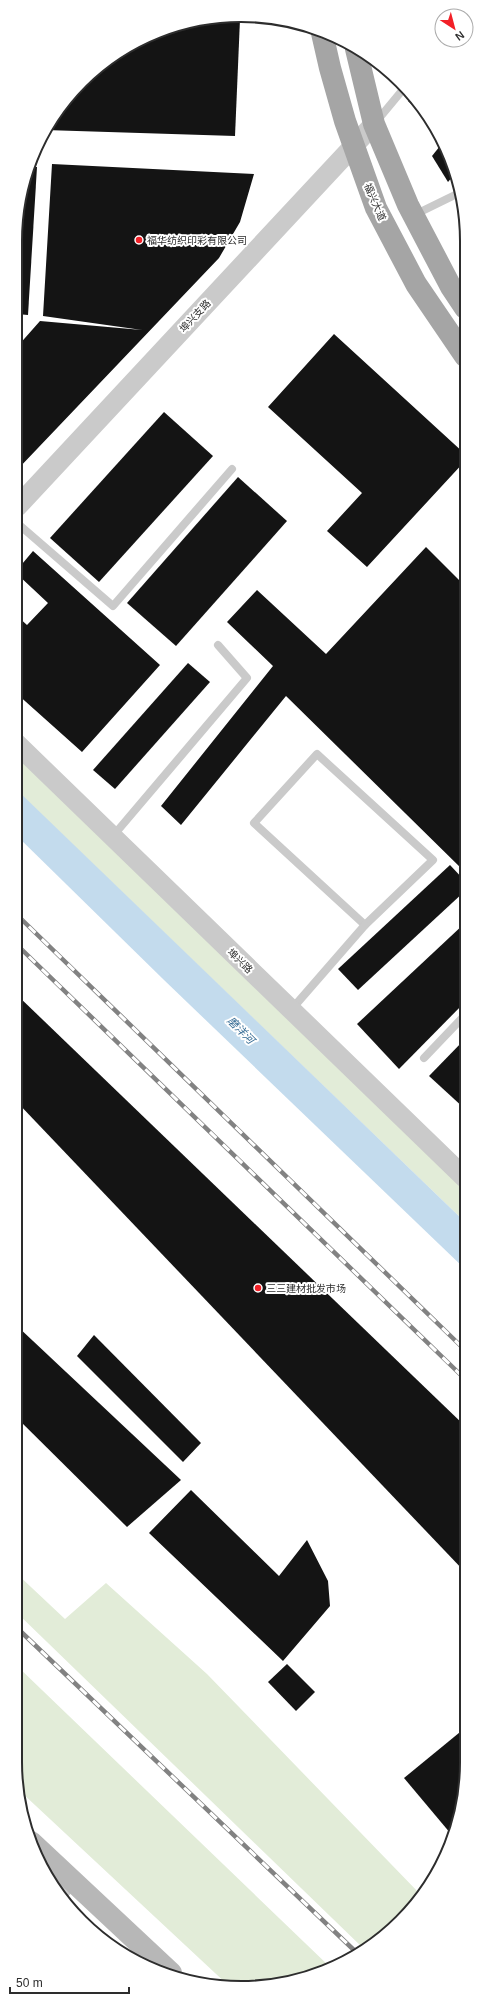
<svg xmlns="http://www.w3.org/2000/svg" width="482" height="2003" font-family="Helvetica,'Noto Sans SC',sans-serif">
  <rect width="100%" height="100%" fill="#fff"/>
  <!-- green -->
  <g fill="#e2ecd8">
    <polygon points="16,748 465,1184 465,1222 16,790"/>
    <polygon points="15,1572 65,1619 106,1583 207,1674 420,1894 379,1941 364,1949 15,1611"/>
    <polygon points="15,1664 42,1690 330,1967 313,1976 230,1987 21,1792 15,1762"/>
  </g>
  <!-- water -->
  <polygon fill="#c3dbed" points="16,789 465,1222 465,1269 164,980 16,835"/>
  <!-- building -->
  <g fill="#141414">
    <polygon points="240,19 235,136 45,130 104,62 183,23"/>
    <polygon points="412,97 426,116 425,117 408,101"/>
    <polygon points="444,141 454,175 448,182 432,156"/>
    <polygon points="52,164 254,174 240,222 219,258 17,470 17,347 40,321 142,330 43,316"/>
    <polygon points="32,167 37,167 28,315 17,314 17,211"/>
    <polygon points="334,334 465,454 465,461 367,567 327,531 362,493 268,407"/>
    <polygon points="164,412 213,456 99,582 50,538"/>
    <polygon points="238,477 287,521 176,646 127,603"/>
    <polygon points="426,547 465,586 465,872 286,696 181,825 161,806 273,666 227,622 257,590 326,654"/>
    <polygon points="33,551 160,665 82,752 16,693 16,615 27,625 48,603 17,574 17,570"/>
    <polygon points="188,663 210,682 115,789 93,770"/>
    <polygon points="450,865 465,881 465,891 358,990 338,969"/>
    <polygon points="465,923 465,1002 399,1069 357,1024"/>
    <polygon points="16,994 465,1426 465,1572 16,1101"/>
    <polygon points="465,1039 465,1109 429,1076"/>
    <polygon points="16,1325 181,1480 127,1527 15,1416"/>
    <polygon points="94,1335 201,1443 183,1462 77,1356"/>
    <polygon points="191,1490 279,1576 307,1540 328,1581 330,1606 283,1661 149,1533"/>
    <polygon points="287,1664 315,1692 296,1711 268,1682"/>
    <polygon points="465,1728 465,1792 451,1834 404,1778"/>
  </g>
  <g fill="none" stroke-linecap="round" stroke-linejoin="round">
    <!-- service -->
    <g stroke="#cacaca" stroke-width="8">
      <polyline points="376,122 405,87"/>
      <polyline points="414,215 459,193"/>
      <polyline points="17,523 113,606 232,469"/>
      <polygon points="317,754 433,860 365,925 254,823"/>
      <polyline points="113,836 247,678 218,645"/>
      <polyline points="291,1010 365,925"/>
      <polyline points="424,1058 465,1015"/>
    </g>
    <!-- minor -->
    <polyline stroke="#cacaca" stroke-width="16" points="60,1893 73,1880"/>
    <!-- tertiary -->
    <g stroke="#cacaca" stroke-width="20">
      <polyline points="17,507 374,124"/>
      <polyline points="16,743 465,1178"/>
    </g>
    <!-- secondary -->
    <polyline stroke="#b7b7b7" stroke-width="22" points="31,1842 171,1973"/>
    <!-- primary -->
    <g stroke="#a5a5a5" stroke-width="22">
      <polyline points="322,33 330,68 345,121 376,208 416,284 465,356"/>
      <polyline points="356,49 374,124 408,205 451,287 465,308"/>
    </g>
    <defs>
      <g id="rail">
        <polyline points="16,914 465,1350"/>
        <polyline points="16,944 465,1379"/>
        <polyline points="15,1626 357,1953"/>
      </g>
    </defs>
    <!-- rail casing -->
    <use href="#rail" stroke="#828282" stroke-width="4.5"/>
    <!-- rail -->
    <use href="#rail" stroke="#fff" stroke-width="3" stroke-dasharray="9" stroke-linecap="butt"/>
  </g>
  <!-- markers -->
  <g fill="#f22027" stroke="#fff" stroke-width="1.5">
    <circle cx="139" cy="240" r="4"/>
    <circle cx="258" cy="1288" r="4"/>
  </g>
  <g text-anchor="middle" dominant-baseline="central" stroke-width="4" stroke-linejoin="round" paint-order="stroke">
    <!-- street labels -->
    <g font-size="10" fill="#2d2d2d" stroke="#fff">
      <text transform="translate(375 202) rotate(67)">福兴大道</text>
      <text transform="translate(195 316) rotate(-47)">埠兴支路</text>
      <text transform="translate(240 961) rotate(44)">埠兴路</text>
    </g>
    <!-- poi labels -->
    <g font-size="10" fill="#2d2d2d" stroke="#fff" text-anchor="start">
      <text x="147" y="240">福华纺织印彩有限公司</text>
      <text x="266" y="1288">三三建材批发市场</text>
    </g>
    <!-- water labels -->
    <g font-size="11" font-style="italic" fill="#356b94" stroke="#fff">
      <text transform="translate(241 1030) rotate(45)">磨洋河</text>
    </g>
  </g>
  <!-- crop -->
  <path d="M0 0H482V2003H0ZM241 22H241A219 219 0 0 1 460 241V1762A219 219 0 0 1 241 1981H241A219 219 0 0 1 22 1762V241A219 219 0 0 1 241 22Z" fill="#fff" fill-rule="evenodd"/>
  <path fill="none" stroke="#2d2d2d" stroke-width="2" d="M241 22H241A219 219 0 0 1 460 241V1762A219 219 0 0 1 241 1981H241A219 219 0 0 1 22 1762V241A219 219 0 0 1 241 22Z"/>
  <!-- north arrow -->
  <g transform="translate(454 28) rotate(144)"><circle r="19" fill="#ffffff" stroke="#ababab"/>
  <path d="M0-3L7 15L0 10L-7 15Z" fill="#f22027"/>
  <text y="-6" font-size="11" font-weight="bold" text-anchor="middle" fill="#2d2d2d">N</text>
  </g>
  <!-- scale -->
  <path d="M10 1987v6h119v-6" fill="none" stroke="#2d2d2d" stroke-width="2"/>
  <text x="16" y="1987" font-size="12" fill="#2d2d2d" stroke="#ffffff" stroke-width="3" paint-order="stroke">50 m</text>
</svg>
